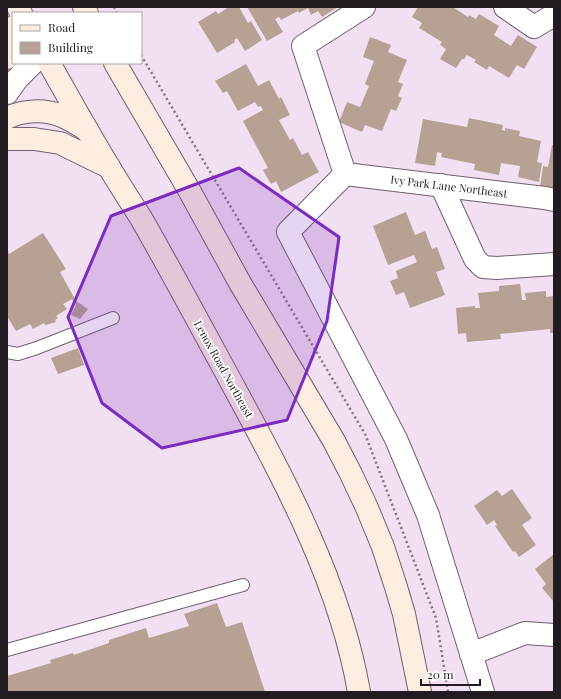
<svg xmlns="http://www.w3.org/2000/svg" width="561" height="699" font-family="'Playfair Display',serif">
  <rect width="100%" height="100%" fill="#f2dff1"/>
  <!-- building -->
  <g fill="#b7a194">
    <polygon points="229,7 239,7 248,23 251,21 262,40 245,51 237,38 234,40 235,42 217,53 198,22 216,11 218,14"/>
    <polygon points="247,7 338,7 322,17 318,11 311,15 308,8 299,13 298,11 281,20 279,17 275,19 283,32 267,41"/>
    <polygon points="418,7 455,7 454,8 468,17 469,15 476,19 479,14 499,26 494,35 511,46 518,35 537,47 524,69 517,65 509,78 489,66 487,70 474,62 476,60 467,55 464,59 462,59 456,68 440,59 446,49 440,45 442,42 419,28 422,23 412,17"/>
    <polygon points="370,37 391,45 388,52 407,60 398,82 403,84 398,96 402,98 396,111 391,109 382,131 365,125 362,132 339,122 347,102 360,107 369,86 365,84 374,61 363,57"/>
    <polygon points="246,64 258,86 269,80 279,99 281,97 290,115 279,120 290,140 293,138 302,155 308,152 319,172 281,192 276,181 271,184 263,170 268,168 243,121 263,110 261,106 258,107 255,102 238,111 227,91 223,93 215,81"/>
    <polygon points="469,118 503,125 502,130 505,131 505,128 520,131 519,136 541,141 537,162 542,163 539,182 518,177 520,166 501,163 499,175 474,170 475,164 441,157 442,153 437,152 435,166 415,163 423,119 467,127"/>
    <polygon points="552,145 554,145 554,190 540,187 543,166 548,167"/>
    <polygon points="406,212 415,235 425,231 432,249 437,247 445,269 436,272 445,295 410,308 404,292 396,295 390,281 398,278 396,271 417,262 414,255 388,265 373,226"/>
    <polygon points="43,233 66,269 60,272 76,301 88,309 80,319 71,315 76,305 72,299 63,304 67,309 56,316 58,318 55,320 56,322 45,325 44,323 33,329 30,324 16,331 7,316 7,251 9,254"/>
    <polygon points="520,284 522,300 526,300 525,293 546,291 546,297 554,296 554,333 550,333 550,329 500,334 501,339 467,342 466,333 458,334 456,308 475,306 475,308 480,308 478,293 499,291 499,286"/>
    <polygon points="78,348 84,365 58,374 51,358"/>
    <polygon points="512,489 532,518 522,525 536,545 519,557 515,551 513,552 495,526 497,525 494,520 487,525 474,506 497,490 502,496"/>
    <polygon points="554,554 554,602 542,588 546,584 535,569"/>
    <polygon points="217,603 226,627 242,622 265,692 7,692 7,676 51,663 50,660 73,653 74,655 109,643 109,640 146,628 149,638 189,626 184,614"/>
  </g>
  <g fill="none" stroke-linecap="round" stroke-linejoin="round">
    <defs>
      <g id="lane">
        <polyline points="7,352 18,354 37,348 113,318"/>
        <polyline points="7,650 243,585"/>
      </g>
      <g id="street">
        <polyline points="364,7 303,46 345,174 288,232 396,439 428,515 483,692"/>
        <polyline points="505,7 534,27 554,15"/>
        <polyline points="7,93 17,79 33,63"/>
        <polyline points="345,174 545,198 554,200"/>
        <polyline points="441,185 475,259 483,267 497,268 554,264"/>
        <polyline points="471,654 525,633 554,635"/>
      </g>
      <g id="secondary">
        <polyline points="18,7 21,13"/>
        <polyline points="84,7 87,13"/>
        <polyline points="7,58 13,27"/>
        <path d="M 49,63 C 69,98 88,133 109,167 C 119,184 130,201 141,218 C 173,274 204,332 235,389 C 287,485 340,583 359,692"/>
        <polyline points="115,63 189,190 240,283 334,441 351,474 367,508 383,547 396,587 404,614 420,692"/>
        <path d="M 7,118 C 23,110 45,109 62,116 C 71,120 79,125 87,130"/>
        <polyline points="7,139 34,139 60,143 109,167"/>
      </g>
    </defs>
    <!-- lane casing -->
    <use href="#lane" stroke="#706070" stroke-width="14"/>
    <!-- street casing -->
    <use href="#street" stroke="#706070" stroke-width="24"/>
    <!-- secondary casing -->
    <use href="#secondary" stroke="#706070" stroke-width="24"/>
    <!-- path -->
    <g stroke="#817581" stroke-width="2.5" stroke-dasharray="2 3" stroke-linecap="butt">
      <polyline points="114,7 117,13"/>
      <polyline points="141,55 365,434 436,618 448,692"/>
    </g>
    <!-- lane -->
    <use href="#lane" stroke="#fff" stroke-width="12"/>
    <!-- street -->
    <use href="#street" stroke="#fff" stroke-width="22"/>
    <!-- secondary -->
    <use href="#secondary" stroke="#fdede1" stroke-width="22"/>
  </g>
  <!-- marked area -->
  <path fill="#7b2cbf" fill-opacity="0.2" stroke="#7b2cbf" stroke-width="3" stroke-linejoin="round" d="M 239,168 L 339,237 L 327,321 L 287,420 L 162,448 L 102,403 L 68,317 L 111,216 Z"/>
  <g text-anchor="middle" dominant-baseline="central" stroke-width="3.5" stroke-linejoin="round" paint-order="stroke">
    <!-- street labels -->
    <g font-size="11" fill="#221c22" stroke="#fff">
      <text transform="translate(449 186) rotate(7)">Ivy Park Lane Northeast</text>
      <text transform="translate(224 369) rotate(61)">Lenox Road Northeast</text>
    </g>
  </g>
  <!-- border -->
  <rect width="561" height="699" fill="none" stroke="#221c22" stroke-width="16"/>
  <!-- legend -->
  <rect x="12" y="12" width="130" height="52" fill="#ffffff" stroke="#a7a4a7"/>
  <rect x="20" y="25" width="20" height="6" fill="#fdede1" stroke="#a7a4a7"/>
  <text x="48" y="32" font-size="12" fill="#221c22">Road</text>
  <rect x="20" y="42" width="20" height="12" fill="#b7a194" stroke="#a7a4a7"/>
  <text x="48" y="52" font-size="12" fill="#221c22">Building</text>
  <!-- scale -->
  <path d="M421 679v6h59v-6" fill="none" stroke="#221c22" stroke-width="2"/>
  <text x="427" y="679" font-size="12" fill="#221c22" stroke="#ffffff" stroke-width="3" paint-order="stroke">20 m</text>
</svg>
